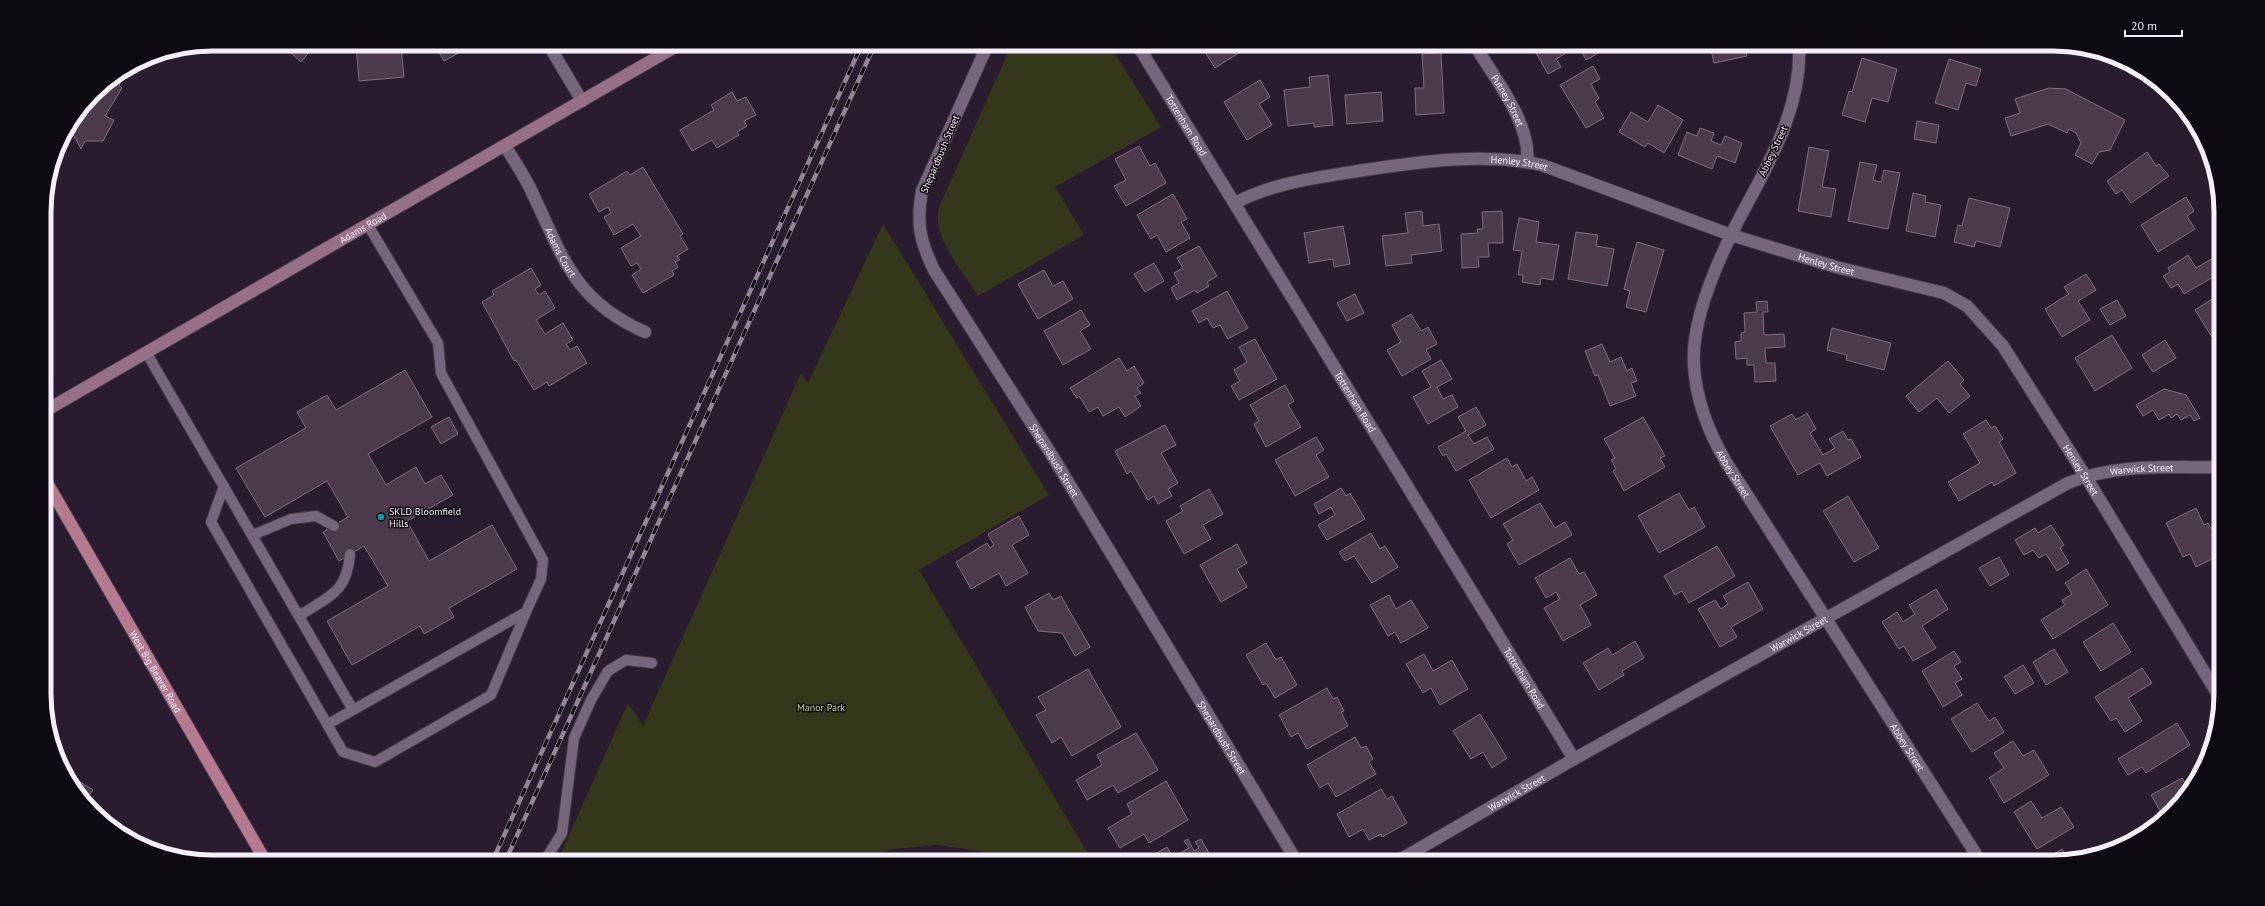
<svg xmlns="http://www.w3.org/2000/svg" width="2265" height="906" font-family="'PT Sans',sans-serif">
  <rect width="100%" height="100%" fill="#291c2e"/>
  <!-- green -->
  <g fill="#35371a">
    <path d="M 1012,44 L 1109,44 L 1161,127 L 1055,187 L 1084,235 L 978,296 C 963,271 931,237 939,207 Z"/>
    <polygon points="883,224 1049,495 919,570 1093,862 1015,862 979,851 935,845 893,849 852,862 557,862 628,703 643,726 801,373 808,383"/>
  </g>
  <!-- building -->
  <g fill="#4b3a4c" stroke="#806d81">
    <polygon points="281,44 316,44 301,62"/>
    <polygon points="356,44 377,44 377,49 401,47 404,77 359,81"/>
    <polygon points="428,44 475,44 444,61 437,48 432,51"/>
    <polygon points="1205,44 1237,44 1242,51 1215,68 1205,52 1209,50"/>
    <polygon points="1531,44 1561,44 1566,53 1556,59 1561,67 1548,74"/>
    <polygon points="1578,44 1601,44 1604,50 1586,60"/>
    <polygon points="1710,44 1744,44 1747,56 1714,63"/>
    <polygon points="1441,53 1444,113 1416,115 1415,88 1424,88 1422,54"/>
    <polygon points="1862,58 1897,69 1888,102 1872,98 1865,122 1842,115 1849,91 1852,92"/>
    <polygon points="1949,59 1981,69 1976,86 1966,83 1958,110 1935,103"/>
    <polygon points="1593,66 1600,79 1591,84 1599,98 1595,102 1604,118 1586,128 1560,85"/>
    <polygon points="128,69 119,85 122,88 105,116 114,120 103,141 85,141 81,149 69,127 101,86"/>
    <polygon points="1328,75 1333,125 1314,127 1314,123 1288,126 1284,90 1310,87 1309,77"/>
    <polygon points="1260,80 1270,97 1259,104 1272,125 1247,140 1224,102"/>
    <polygon points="2049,88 2066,89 2125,120 2110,150 2099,152 2092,164 2075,155 2081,143 2076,133 2069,129 2067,133 2048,124 2011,136 2005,118 2020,113 2015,99"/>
    <polygon points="732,92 737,101 746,97 756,115 744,121 747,126 737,132 739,135 717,148 712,140 692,151 680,130 714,110 711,105"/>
    <polygon points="1381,92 1383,121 1347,124 1345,95"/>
    <polygon points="1658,105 1683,120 1664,153 1648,143 1645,147 1619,132 1631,112 1648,122"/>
    <polygon points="1917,121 1939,125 1936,143 1914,139"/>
    <polygon points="1700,128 1714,133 1711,141 1721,145 1725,136 1742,143 1735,163 1717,156 1712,169 1678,155 1687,132 1697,136"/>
    <polygon points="1139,146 1150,166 1155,163 1166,183 1126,206 1114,186 1126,180 1115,159"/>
    <polygon points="1809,147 1829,151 1822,187 1836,189 1831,217 1798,211"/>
    <polygon points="2147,152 2156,166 2159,164 2169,176 2131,203 2122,190 2116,194 2107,181"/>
    <polygon points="1860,162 1877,165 1873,180 1881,182 1884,170 1900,173 1888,229 1848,221"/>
    <polygon points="643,167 683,234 680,236 688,249 677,256 680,260 675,262 678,267 672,271 674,275 643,293 632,275 641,269 637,263 631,266 621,248 641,236 633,224 614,235 604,217 611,213 608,207 599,212 589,194 627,171 630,175"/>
    <polygon points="1913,193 1926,196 1925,202 1941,205 1935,237 1906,231"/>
    <polygon points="1173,194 1187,219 1181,222 1190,238 1166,252 1157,235 1151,239 1137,215"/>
    <polygon points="2186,197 2194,211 2187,216 2195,229 2158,252 2141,225"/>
    <polygon points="1969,198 2010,208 2000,247 1976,241 1974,247 1954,242 1958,225 1962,226"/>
    <polygon points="1422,211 1423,226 1439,224 1442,251 1411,255 1412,263 1386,266 1382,236 1408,233 1405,213"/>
    <polygon points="1502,211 1503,243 1488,243 1489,257 1478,257 1479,267 1462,268 1461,234 1478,233 1477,229 1483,229 1482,212"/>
    <polygon points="1519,218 1539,222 1536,242 1559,245 1553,280 1541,278 1540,285 1522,282 1523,275 1518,275 1522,251 1513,250"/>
    <polygon points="1343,226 1350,264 1334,267 1333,259 1309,263 1304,233"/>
    <polygon points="1576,232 1598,235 1596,246 1614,249 1607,286 1568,279"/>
    <polygon points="1637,242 1664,250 1646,312 1626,307 1630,291 1624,289"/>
    <polygon points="1199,246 1217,276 1207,282 1209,286 1197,293 1195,290 1177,300 1171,288 1179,283 1174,273 1183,268 1177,258"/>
    <polygon points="2188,255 2196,268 2215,257 2220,265 2220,273 2184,294 2178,284 2171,288 2163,276 2170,272 2168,268"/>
    <polygon points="1154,263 1164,281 1145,292 1134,274"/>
    <polygon points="531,268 541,285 535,289 539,295 545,291 555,308 536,320 545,334 563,323 573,340 566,344 570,350 577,346 587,363 549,386 547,382 534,390 516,360 514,361 482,302 494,295 492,291"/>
    <polygon points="1044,270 1053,286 1063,281 1073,299 1038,319 1018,284"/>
    <polygon points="2086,274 2096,290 2078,301 2090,320 2062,337 2045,309 2069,294 2064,287"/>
    <polygon points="1227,291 1248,328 1228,339 1220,325 1213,328 1207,318 1199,323 1192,311"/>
    <polygon points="1355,294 1364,313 1347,321 1337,303"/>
    <polygon points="2220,294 2220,348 2219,348 2195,310"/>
    <polygon points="2117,300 2126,316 2110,325 2100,309"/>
    <polygon points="1767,301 1768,312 1763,312 1764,335 1784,334 1785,347 1765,348 1766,363 1775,363 1776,381 1755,382 1754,365 1747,365 1747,358 1736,359 1735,342 1741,341 1741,333 1745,332 1744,313 1757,312 1756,302"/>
    <polygon points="1081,310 1090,325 1080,331 1091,349 1063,365 1044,331"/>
    <polygon points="1411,314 1421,331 1428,327 1437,344 1426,350 1431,359 1402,376 1387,350 1401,342 1392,325"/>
    <polygon points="1832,328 1891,343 1884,370 1846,360 1847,355 1827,350"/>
    <polygon points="2112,335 2132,368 2095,391 2075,358"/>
    <polygon points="1255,339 1277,379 1239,400 1231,386 1240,381 1234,370 1247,362 1239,347"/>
    <polygon points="2165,340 2176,358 2153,372 2142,355"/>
    <polygon points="1602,344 1610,362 1621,357 1627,371 1632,368 1637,381 1631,383 1636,396 1610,406 1598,375 1595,376 1585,351"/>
    <polygon points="1119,358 1127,371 1134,366 1144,383 1137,388 1141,393 1135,396 1141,406 1125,417 1119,407 1103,416 1098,407 1089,412 1079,396 1077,398 1070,388"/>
    <polygon points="1441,360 1452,379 1437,387 1443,399 1452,395 1458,407 1428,424 1413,397 1431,387 1422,371"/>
    <polygon points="1948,361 1964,380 1960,384 1970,396 1949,413 1937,398 1919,412 1906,396"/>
    <polygon points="405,370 432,417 368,454 386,485 416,467 425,484 441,475 453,495 407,521 429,561 492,525 517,569 449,608 454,617 424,634 420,626 352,665 327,621 388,586 364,546 339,561 323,532 348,517 327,481 265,517 236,468 306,428 297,412 327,395 336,410"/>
    <polygon points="1285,385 1294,401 1288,405 1301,427 1266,447 1254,424 1259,421 1250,405"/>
    <polygon points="2164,389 2186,395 2200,418 2194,421 2190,415 2181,420 2177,414 2171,418 2169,414 2159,420 2153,410 2143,416 2136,405"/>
    <polygon points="1476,407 1486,425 1468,435 1474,444 1487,437 1494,449 1456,471 1446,454 1443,456 1438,447 1466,431 1458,417"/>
    <polygon points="1807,413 1816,429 1810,433 1823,455 1835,448 1829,439 1843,431 1848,440 1851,439 1861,457 1827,476 1820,463 1798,475 1770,426 1792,414 1796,420"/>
    <polygon points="449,417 458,434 441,444 431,427"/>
    <polygon points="1643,417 1665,456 1660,458 1665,467 1624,491 1613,471 1616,469 1611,460 1615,458 1604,439"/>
    <polygon points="1986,420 1991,428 1995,426 2003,439 1999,442 2016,473 1994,486 1992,482 1959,501 1948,482 1980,463 1963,434"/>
    <polygon points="1165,425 1176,445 1161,453 1178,483 1168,489 1172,496 1158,504 1154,496 1148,500 1131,471 1127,474 1115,451"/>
    <polygon points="1316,437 1324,450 1316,455 1329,477 1295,496 1275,460"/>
    <polygon points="1507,458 1512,467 1517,464 1526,481 1532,477 1539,490 1491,518 1469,480"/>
    <polygon points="1341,488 1346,496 1350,493 1365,519 1327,540 1318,525 1335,515 1331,507 1319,514 1314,504"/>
    <polygon points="1209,489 1223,514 1203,525 1211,539 1184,554 1166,521 1183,511 1180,506"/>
    <polygon points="1679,493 1689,510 1694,507 1705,527 1659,553 1638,516"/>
    <polygon points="1848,496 1879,548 1854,562 1823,511"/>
    <polygon points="1540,503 1555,528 1565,522 1572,535 1519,565 1507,544 1513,540 1503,524"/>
    <polygon points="2196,508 2204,525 2208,523 2216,538 2212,540 2220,555 2196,567 2190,554 2183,557 2166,523"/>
    <polygon points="1019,516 1029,535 1012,545 1028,573 1006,586 999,573 971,589 956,562 987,543 990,548 994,545 988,534"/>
    <polygon points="2051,525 2064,545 2060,548 2069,563 2057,571 2046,554 2039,558 2033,550 2024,555 2015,540 2035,528 2038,533"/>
    <polygon points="1371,533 1380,549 1385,546 1398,567 1372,583 1354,556 1345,561 1339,552"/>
    <polygon points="1237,544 1247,563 1237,569 1247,587 1221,602 1200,565"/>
    <polygon points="1717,546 1735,576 1689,603 1682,591 1675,595 1664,576"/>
    <polygon points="1999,557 2009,575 1990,586 1979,568"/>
    <polygon points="1570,558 1579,574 1584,572 1597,595 1580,605 1591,625 1563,641 1544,608 1560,599 1556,592 1546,598 1535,578"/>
    <polygon points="2086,569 2108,605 2053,639 2041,620 2065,605 2062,600 2072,594 2065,583"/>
    <polygon points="1748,582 1763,609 1731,627 1737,637 1720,647 1698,609 1715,600 1721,609 1728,604 1723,596"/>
    <polygon points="1936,589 1948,609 1922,626 1936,648 1913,661 1904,646 1899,649 1882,622 1897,612 1903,622 1915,614 1909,605"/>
    <polygon points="1049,593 1053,600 1061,596 1090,647 1075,656 1062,633 1038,631 1025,607"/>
    <polygon points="1389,595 1396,609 1411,600 1428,628 1401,643 1395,632 1388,636 1370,605"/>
    <polygon points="2113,623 2131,652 2101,671 2083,642"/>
    <polygon points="1635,641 1644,658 1622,671 1624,675 1599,690 1583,663 1608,648 1612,655"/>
    <polygon points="1266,643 1276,660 1281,657 1297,685 1275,698 1266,683 1263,685 1246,655"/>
    <polygon points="2054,649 2068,672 2046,685 2033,662"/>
    <polygon points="1954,651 1961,662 1954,666 1962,679 1955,683 1962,695 1943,707 1922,671"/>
    <polygon points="1424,654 1433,671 1452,660 1468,689 1440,705 1431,688 1423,693 1406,664"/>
    <polygon points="2023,665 2034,683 2015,694 2004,677"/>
    <polygon points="2142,668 2152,683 2128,698 2142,721 2125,732 2116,718 2111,721 2095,697"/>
    <polygon points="1088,669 1121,727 1072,756 1061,737 1052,743 1036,715 1046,710 1038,697"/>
    <polygon points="1327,688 1333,699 1337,697 1344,711 1341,712 1348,726 1307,749 1298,733 1291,737 1279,715"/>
    <polygon points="1977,703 1989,721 1995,717 2004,732 1972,752 1951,719"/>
    <polygon points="1480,714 1507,758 1492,768 1483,752 1471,759 1453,731"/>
    <polygon points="2177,723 2190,745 2146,773 2142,767 2128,775 2118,759"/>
    <polygon points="1136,733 1158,770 1118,793 1113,785 1087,800 1076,780 1102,765 1097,755"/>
    <polygon points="1355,737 1361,748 1366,746 1373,759 1369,762 1376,774 1336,797 1328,783 1320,788 1307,765"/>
    <polygon points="2013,741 2023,756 2034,750 2049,775 2004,803 1989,778 2004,768 1994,753"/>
    <polygon points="69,775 93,790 87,798 101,807 99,811 112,820 109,825 85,805 67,778"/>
    <polygon points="2182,778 2190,790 2186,796 2164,818 2151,795"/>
    <polygon points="1166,781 1188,820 1149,843 1144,834 1120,848 1108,828 1132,814 1127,804"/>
    <polygon points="1381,789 1387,799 1392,796 1407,823 1382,837 1381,834 1369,840 1363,829 1349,837 1337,814"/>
    <polygon points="2031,801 2042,818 2061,807 2074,827 2037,849 2014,812"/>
    <polygon points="1188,839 1194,851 1199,848 1195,842 1201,839 1214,862 1142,862 1167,847 1173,857 1189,848 1184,841"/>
    <polygon points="2062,849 2069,861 2045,862 2044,860"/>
  </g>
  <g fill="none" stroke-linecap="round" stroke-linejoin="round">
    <defs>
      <g id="lane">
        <polyline points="146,352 353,710 526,612 541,579 543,560 441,373 438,343 368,225"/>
        <polyline points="224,486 211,522 343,752 375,762 491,695 526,612"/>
        <polyline points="253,535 291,519 316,516 334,526"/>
        <path d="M 299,616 C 329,596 347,593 350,554"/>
        <polyline points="328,724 353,710"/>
        <polyline points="544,862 562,833 574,738 591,700 608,671 626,660 652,663"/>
      </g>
      <g id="street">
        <polyline points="548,44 582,101"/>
        <path id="s1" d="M 988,44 L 922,191 C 916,223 920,241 934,270 L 1053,457 L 1297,862"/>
        <path id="s2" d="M 1137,44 L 1574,759"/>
        <path id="s3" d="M 1474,44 C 1493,76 1532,124 1527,162"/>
        <path id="s4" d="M 1799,44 C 1802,99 1777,148 1752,195 C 1727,240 1690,313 1694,366 C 1696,400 1709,433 1726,462 L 1981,862"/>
        <path id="s5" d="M 505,146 C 514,160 523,174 530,188 C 562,254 572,300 645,332"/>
        <path id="s6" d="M 1235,203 C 1273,183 1315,178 1358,171 C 1419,162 1481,152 1542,165 L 1731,235 L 1836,267 L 1944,293 L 1967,306 L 2003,346 L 2086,477 L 2220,698"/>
        <path id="s7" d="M 1396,862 L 1574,759 L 2068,483 C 2115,463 2170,468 2220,467"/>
      </g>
      <g id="secondary">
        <path id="s8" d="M 45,411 L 680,44"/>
      </g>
      <g id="primary">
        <path id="s9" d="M 46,481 L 266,862"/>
      </g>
    </defs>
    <!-- lane casing -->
    <use href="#lane" stroke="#443948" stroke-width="12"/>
    <!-- street casing -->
    <use href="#street" stroke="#443948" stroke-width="14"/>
    <!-- secondary casing -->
    <use href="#secondary" stroke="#443948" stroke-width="14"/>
    <!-- primary casing -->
    <use href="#primary" stroke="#443948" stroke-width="14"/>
    <!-- lane -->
    <use href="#lane" stroke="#76667c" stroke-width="10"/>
    <!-- street -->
    <use href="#street" stroke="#76667c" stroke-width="12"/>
    <!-- secondary -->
    <use href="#secondary" stroke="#967086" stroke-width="12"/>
    <!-- primary -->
    <use href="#primary" stroke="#b57a8f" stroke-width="12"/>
    <defs>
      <g id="rail">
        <polyline points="492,862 862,44"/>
        <polyline points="505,862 875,44"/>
      </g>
    </defs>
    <!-- rail casing -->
    <use href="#rail" stroke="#918695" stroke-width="4.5"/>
    <!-- rail -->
    <use href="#rail" stroke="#0f0911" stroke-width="3" stroke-dasharray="9" stroke-linecap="butt"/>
  </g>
  <!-- markers -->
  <circle fill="#0f9aa8" stroke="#0f0911" stroke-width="1.5" cx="381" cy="517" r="4"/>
  <g text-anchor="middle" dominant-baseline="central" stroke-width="3" stroke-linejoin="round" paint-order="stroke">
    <!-- street labels -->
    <g font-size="10" fill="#f7eefb" stroke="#0f0911">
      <text stroke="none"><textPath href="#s3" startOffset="66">Putney Street</textPath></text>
      <text stroke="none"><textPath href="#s2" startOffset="95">Tottenham Road</textPath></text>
      <text transform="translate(1773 151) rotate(-65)">Abbey Street</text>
      <text transform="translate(940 154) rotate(-67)">Shepardbush Street</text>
      <text stroke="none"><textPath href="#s6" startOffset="290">Henley Street</textPath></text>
      <text stroke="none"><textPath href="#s8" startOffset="367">Adams Road</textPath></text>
      <text stroke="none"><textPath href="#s5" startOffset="120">Adams Court</textPath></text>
      <text stroke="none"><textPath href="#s6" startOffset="614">Henley Street</textPath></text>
      <text stroke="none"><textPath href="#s2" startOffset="419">Tottenham Road</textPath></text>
      <text stroke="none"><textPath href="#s1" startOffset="468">Shepardbush Street</textPath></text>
      <text stroke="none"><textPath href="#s7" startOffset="847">Warwick Street</textPath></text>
      <text stroke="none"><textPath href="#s6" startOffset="962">Henley Street</textPath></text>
      <text stroke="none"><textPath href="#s4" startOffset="459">Abbey Street</textPath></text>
      <text stroke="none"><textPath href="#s7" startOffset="463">Warwick Street</textPath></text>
      <text stroke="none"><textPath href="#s9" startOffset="220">West Big Beaver Road</textPath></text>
      <text stroke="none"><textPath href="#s2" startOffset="743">Tottenham Road</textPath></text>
      <text stroke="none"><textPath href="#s1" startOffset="792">Shepardbush Street</textPath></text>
      <text stroke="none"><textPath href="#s4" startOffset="783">Abbey Street</textPath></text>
      <text stroke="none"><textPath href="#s7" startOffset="139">Warwick Street</textPath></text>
    </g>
    <!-- poi labels -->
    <g font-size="10" fill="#f7eefb" stroke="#0f0911" text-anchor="start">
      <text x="389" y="511">SKLD Bloomfield<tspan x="389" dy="12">Hills</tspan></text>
    </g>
    <!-- park labels -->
    <g font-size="10" fill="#d0d488" stroke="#0f0911">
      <text x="821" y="707">Manor Park</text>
    </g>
  </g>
  <!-- crop -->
  <path d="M0 0H2265V906H0ZM212 51H2053A161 161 0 0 1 2214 212V694A161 161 0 0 1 2053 855H212A161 161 0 0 1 51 694V212A161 161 0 0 1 212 51Z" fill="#0f0911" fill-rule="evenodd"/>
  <path fill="none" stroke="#f7eefb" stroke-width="5" d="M212 51H2053A161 161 0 0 1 2214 212V694A161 161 0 0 1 2053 855H212A161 161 0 0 1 51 694V212A161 161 0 0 1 212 51Z"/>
  <!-- scale -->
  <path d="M2125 30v6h57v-6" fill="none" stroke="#f7eefb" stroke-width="2"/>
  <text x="2131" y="30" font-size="12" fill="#f7eefb" stroke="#0f0911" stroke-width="3" paint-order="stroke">20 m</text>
</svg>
